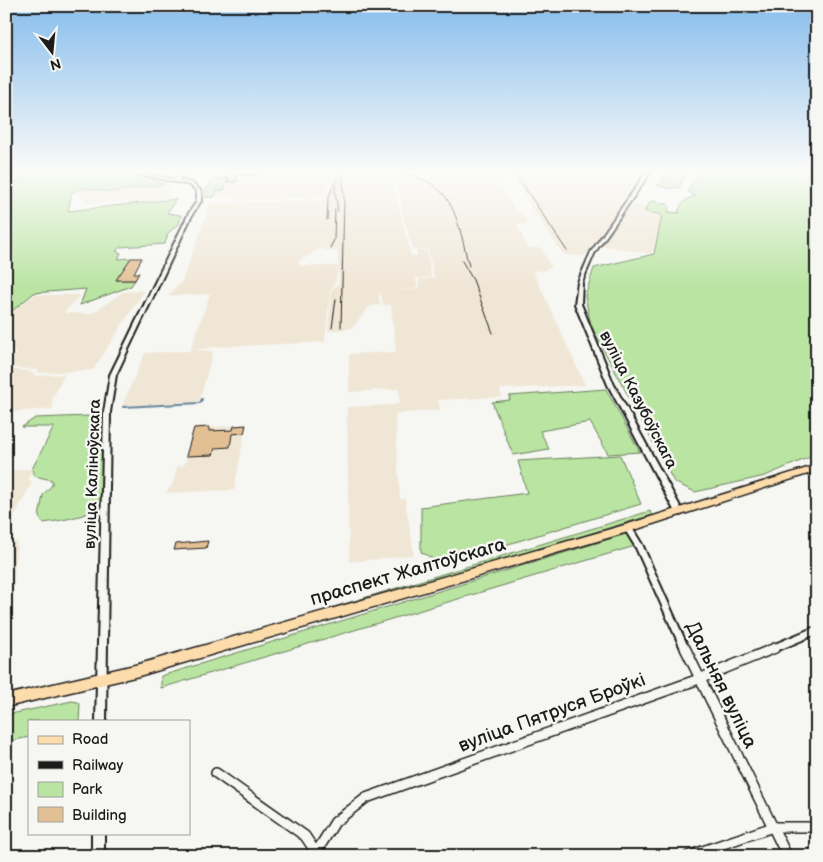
<svg xmlns="http://www.w3.org/2000/svg" width="823" height="862" font-family="'Balsamiq Sans',sans-serif">
  <rect width="100%" height="100%" fill="#f6f6f2"/>
  <filter id="ink" filterUnits="userSpaceOnUse"><feTurbulence type="fractalNoise" baseFrequency=".02" numOctaves="2"/><feDisplacementMap in="SourceGraphic" scale="10" xChannelSelector="R" yChannelSelector="G"/><feConvolveMatrix kernelMatrix="1 2 1 2 8 2 1 2 1" color-interpolation-filters="sRGB"/></filter>
  <g filter="url(#ink)">
    <!-- built -->
    <g fill="#f0e6d6">
      <polygon points="226,170 328,170 325,197 236,200 237,197 214,197 217,190 224,190 229,178 223,178"/>
      <polygon points="330,170 390,170 411,256 417,256 416,250 427,250 431,277 416,278 417,288 398,290 419,289 419,279 434,278 428,249 413,249 403,216 397,179 400,173 393,170 491,170 515,211 523,213 528,224 517,225 528,248 541,248 552,268 546,268 547,270 533,271 585,385 500,389 502,397 438,400 440,410 395,414 400,499 405,499 414,555 349,562 347,407 394,405 400,402 399,389 349,392 349,354 396,352 391,305 383,305 381,292 379,295 380,305 370,306 352,328 328,331 331,291 339,283 338,252 322,249 326,245 298,262 302,266 338,266 336,281 330,291 325,342 214,347 194,350 213,351 199,403 122,406 145,353 190,351 210,294 168,296 182,281 211,203 334,200 327,197"/>
      <polygon points="510,170 644,170 620,203 672,210 652,254 593,244 585,256 564,255 537,217"/>
      <polygon points="168,184 169,199 90,203 74,192 82,189 110,193"/>
      <polygon points="144,291 93,370 38,373 39,370 6,367 6,363 18,352 6,351 6,317 34,295 80,295 64,313 91,314 123,292"/>
      <polygon points="6,369 29,371 36,376 65,374 52,399 53,409 6,412"/>
      <polygon points="246,425 234,490 166,493 173,483 177,467 185,464 194,428"/>
      <polygon points="32,469 28,480 33,481 6,531 6,471"/>
      <polygon points="17,541 13,594 6,622 6,544"/>
    </g>
    <!-- green -->
    <g fill="#b9e4a1" stroke="#6a805e">
      <polygon points="15,170 108,170 155,178 157,182 165,184 112,192 82,188 72,192 68,211 176,199 167,213 181,215 179,224 168,233 165,244 120,247 116,251 121,253 118,259 131,258 116,280 135,280 131,286 80,305 86,289 34,293 6,316 6,194 23,174"/>
      <polygon points="667,170 687,170 680,187 670,189 657,185 665,182 662,179"/>
      <path d="M 698,170 L 817,170 L 817,454 L 765,476 L 695,492 L 674,482 L 591,326 L 585,296 L 594,268 L 654,254 L 662,215 L 644,211 L 651,201 L 667,204 L 669,207 L 668,212 L 680,213 L 678,212 C 682,202 686,198 696,196 L 688,192 Z"/>
      <polygon points="228,179 224,190 217,191 214,197 202,197 212,180"/>
      <polygon points="606,389 640,452 608,454 590,422 540,431 549,449 513,455 492,402 510,400 509,396"/>
      <path d="M 90,416 L 100,419 L 104,424 L 102,504 C 93,516 58,521 43,523 L 39,517 L 43,495 L 52,485 L 52,480 L 34,476 L 32,469 L 54,427 L 22,427 L 35,418 Z"/>
      <polygon points="620,455 641,504 442,564 421,552 421,507 527,493 518,461"/>
      <polygon points="650,511 652,515 324,613 324,610"/>
      <polygon points="626,534 635,546 161,688 161,676"/>
      <polygon points="72,701 78,702 80,705 79,721 29,721 29,737 6,742 6,715"/>
    </g>
    <g fill="none" stroke-linecap="round" stroke-linejoin="round">
      <!-- stream -->
      <polyline stroke="#65859d" stroke-width="2" points="123,407 200,403 202,399"/>
    </g>
    <!-- building -->
    <g fill="#e3c094" stroke="#1c1c1c">
      <polygon points="226,170 259,170 259,175 238,175 236,182 227,182 229,178 223,178"/>
      <polygon points="131,258 142,258 134,273 139,273 135,280 116,280"/>
      <polygon points="246,425 244,433 232,434 230,447 215,448 213,455 186,456 194,428 209,427 209,431 233,430 234,426"/>
      <polygon points="208,541 206,548 174,550 176,544"/>
    </g>
    <g fill="none" stroke-linecap="round" stroke-linejoin="round">
      <defs>
        <polyline id="minor-far2" points="177,180 185,170"/>
        <g id="minor-far1">
          <polyline points="628,528 639,546 685,649"/>
          <polyline points="772,649 817,630"/>
        </g>
        <g id="minor">
          <polyline points="685,648 787,856"/>
          <polyline points="216,773 305,836 317,854"/>
          <polyline points="314,856 335,822 366,798 699,679 775,648"/>
          <polyline points="688,856 773,827 817,827"/>
        </g>
        <g id="tertiary">
          <polygon points="120,170 126,170 192,183 201,191 201,201 193,213 116,375 110,412 106,721 96,721 104,412 110,375 189,213 197,201 197,191 190,185"/>
          <polygon points="648,170 652,170 595,252 582,282 581,304 614,385 683,512 682,514 679,515 676,514 675,512 608,385 575,304 578,282 591,252"/>
          <rect x="92" y="833" width="12" height="23"/>
        </g>
        <polygon id="primary" points="817,465 817,471 628,532 139,676 6,707 6,695 139,664 628,524"/>
      </defs>
      <!-- minor-far2 casing -->
      <use href="#minor-far2" stroke="#1c1c1c" stroke-width="5.5"/>
      <!-- minor-far1 casing -->
      <use href="#minor-far1" stroke="#1c1c1c" stroke-width="11"/>
      <!-- minor casing -->
      <use href="#minor" stroke="#1c1c1c" stroke-width="12"/>
      <!-- tertiary casing -->
      <use href="#tertiary" stroke="#1c1c1c" stroke-width="4"/>
      <!-- primary casing -->
      <use href="#primary" stroke="#1c1c1c" stroke-width="3"/>
      <!-- minor-far2 -->
      <use href="#minor-far2" stroke="#f6f6f2" stroke-width="3"/>
      <!-- minor-far1 -->
      <use href="#minor-far1" stroke="#f6f6f2" stroke-width="7"/>
      <!-- minor -->
      <use href="#minor" stroke="#f6f6f2" stroke-width="9"/>
      <!-- tertiary -->
      <use href="#tertiary" fill="#f6f6f2" fill-rule="evenodd"/>
      <!-- primary -->
      <use href="#primary" fill="#fddcac" fill-rule="evenodd"/>
      <!-- rail -->
      <g stroke="#1c1c1c" stroke-width="1">
        <path d="M 396,170 C 409,175 425,178 436,187 C 458,204 462,241 469,266"/>
        <polyline points="513,170 567,251"/>
        <polyline points="337,177 335,191 338,211"/>
        <polyline points="327,220 328,199 334,184"/>
        <polyline points="330,248 334,240 335,209"/>
        <polyline points="462,261 473,280 493,333"/>
        <polyline points="341,327 344,198 342,170"/>
        <polyline points="332,328 336,299"/>
      </g>
    </g>
  </g>
  <!-- sky -->
  <linearGradient id="sky" x2="0" y2="1"><stop stop-color="#87bdec"/><stop offset="0.59" stop-color="#fbfbf9"/><stop offset="1" stop-color="#fbfbf9" stop-opacity="0"/></linearGradient>
  <rect width="823" height="290" fill="url(#sky)"/>
  <g text-anchor="middle" dominant-baseline="central" stroke-width="5" stroke-linejoin="round" paint-order="stroke">
    <!-- street labels -->
    <g font-size="16" fill="#1c1c1c" stroke="#f6f6f2">
      <text transform="translate(638 400) rotate(63)">вуліца Казубоўскага</text>
      <text transform="translate(93 474) rotate(-88)">вуліца Каліноўскага</text>
    </g>
    <!-- near-street labels -->
    <g font-size="19" fill="#1c1c1c" stroke="#f6f6f2">
      <text transform="translate(408 572) rotate(-16)">праспект Жалтоўскага</text>
      <text transform="translate(721 685) rotate(64)">Дальняя вуліца</text>
      <text transform="translate(552 713) rotate(-20)">вуліца Пятруся Броўкі</text>
    </g>
  </g>
  <!-- margin -->
  <rect width="823" height="862" fill="none" stroke="#f6f6f2" stroke-width="25"/>
  <rect x="12" y="12" width="798" height="837" fill="none" stroke="#1c1c1c" stroke-width="2" filter="url(#ink)"/>
  <!-- legend -->
  <rect x="28" y="720" width="162" height="115" fill="#f6f6f2" stroke="#9f9f9c"/>
  <rect x="38" y="736" width="25" height="8" fill="#fddcac" stroke="#9f9f9c"/>
  <text x="72" y="744" font-size="15" fill="#1c1c1c">Road</text>
  <rect x="38" y="761" width="25" height="8" fill="#1c1c1c" stroke="#9f9f9c"/>
  <text x="72" y="770" font-size="15" fill="#1c1c1c">Railway</text>
  <rect x="38" y="782" width="25" height="15" fill="#b9e4a1" stroke="#9f9f9c"/>
  <text x="72" y="794" font-size="15" fill="#1c1c1c">Park</text>
  <rect x="38" y="807" width="25" height="15" fill="#e3c094" stroke="#9f9f9c"/>
  <text x="72" y="820" font-size="15" fill="#1c1c1c">Building</text>
  <!-- north arrow -->
  <g transform="translate(52 52) rotate(164)" stroke="#f6f6f2" stroke-width="4" paint-order="stroke">
  <path d="M0-4L9 19L0 12L-9 19Z" fill="#1c1c1c"/>
  <text y="-8" font-size="14" font-weight="bold" text-anchor="middle" fill="#1c1c1c">N</text>
  </g>
</svg>
